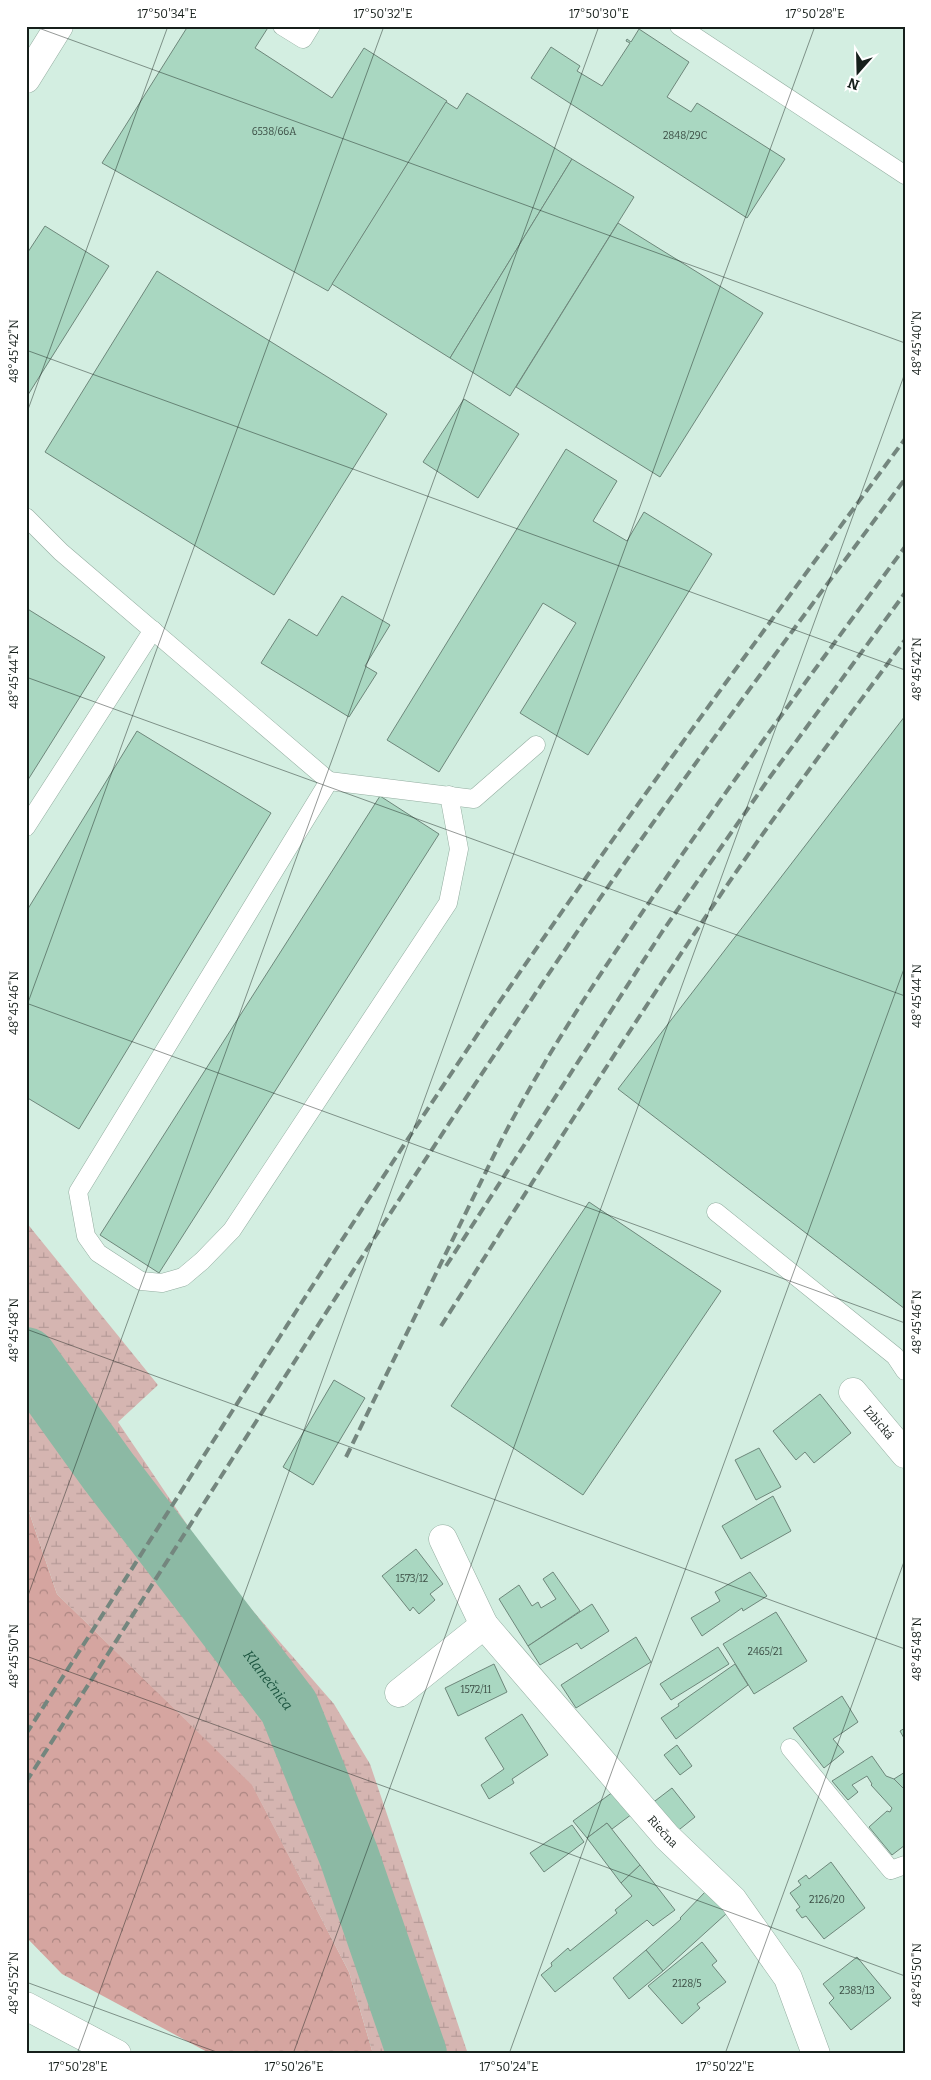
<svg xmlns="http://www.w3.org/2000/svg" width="931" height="2080" font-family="Bitter,serif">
  <defs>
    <pattern id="forest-crowns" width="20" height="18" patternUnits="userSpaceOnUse" patternTransform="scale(1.25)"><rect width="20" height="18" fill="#d5a5a0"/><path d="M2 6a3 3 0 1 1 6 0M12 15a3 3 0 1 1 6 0" fill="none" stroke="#ac8682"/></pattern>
    <pattern id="wetland-marsh" width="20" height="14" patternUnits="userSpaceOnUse" patternTransform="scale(1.25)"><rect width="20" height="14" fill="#d5b5b1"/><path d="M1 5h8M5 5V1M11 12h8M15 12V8" fill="none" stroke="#b69b98"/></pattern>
  </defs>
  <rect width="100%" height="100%" fill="#d3eee1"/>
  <!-- forest -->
  <polygon fill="url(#forest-crowns)" points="26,1503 57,1594 252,1784 349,1972 373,2054 211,2054 62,1974 26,1937"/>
  <!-- wetland -->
  <polygon fill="url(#wetland-marsh)" points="26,1222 158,1385 118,1422 219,1572 334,1704 370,1764 468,2054 373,2054 349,1972 252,1785 57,1594 26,1503"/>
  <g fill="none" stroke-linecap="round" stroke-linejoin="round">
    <!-- river -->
    <path stroke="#8cb9a4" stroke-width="60" id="s1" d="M 26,1357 L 108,1471 L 289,1707 L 349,1856 L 417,2054"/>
  </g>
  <!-- building -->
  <g fill="#a9d7c1" stroke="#6e877b">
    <polygon points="188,26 269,26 255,48 332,98 364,48 447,101 328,291 102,163"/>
    <polygon points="639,29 689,62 667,97 691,112 697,103 785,159 747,218 531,78 551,47 580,66 577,71 602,86 630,43 626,41 627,39 631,42"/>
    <polygon points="467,93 572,159 450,358 332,284 446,102 457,109"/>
    <polygon points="572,159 634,197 510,396 450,358"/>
    <polygon points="618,223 763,313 660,477 516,387"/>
    <polygon points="45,226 109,266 26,398 26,255"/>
    <polygon points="157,271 387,414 274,595 45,452"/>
    <polygon points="464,399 519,434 478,498 423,462"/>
    <polygon points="566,449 617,481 593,521 627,541 644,512 712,554 588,755 520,713 576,623 543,603 439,772 387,740"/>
    <polygon points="342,596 390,625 365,666 377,673 349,717 261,663 289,619 317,636"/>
    <polygon points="26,608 105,657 26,783"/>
    <polygon points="905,716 905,1309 618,1089"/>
    <polygon points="137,731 271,813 79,1129 26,1097 26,912"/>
    <polygon points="380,796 439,834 159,1273 100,1235"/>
    <polygon points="589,1202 721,1291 583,1495 451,1406"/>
    <polygon points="334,1380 365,1398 313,1485 283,1467"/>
    <polygon points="820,1394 851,1433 814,1463 805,1452 796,1460 773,1431"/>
    <polygon points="759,1448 781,1487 756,1500 735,1460"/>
    <polygon points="773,1496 791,1531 741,1559 722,1526"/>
    <polygon points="416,1549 443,1584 430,1594 435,1600 419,1614 413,1607 410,1611 382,1576"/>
    <polygon points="553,1572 580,1611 528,1646 499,1599 519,1585 532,1606 538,1602 541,1608 556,1599 543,1579"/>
    <polygon points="750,1572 767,1596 743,1611 742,1608 702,1636 691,1618 720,1601 715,1592"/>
    <polygon points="592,1604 609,1631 581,1649 577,1643 540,1665 528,1646"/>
    <polygon points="776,1612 807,1661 754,1694 723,1644"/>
    <polygon points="636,1637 651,1662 576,1708 561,1685"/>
    <polygon points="718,1647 729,1664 671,1700 660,1684"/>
    <polygon points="494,1664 507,1692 458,1716 445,1688"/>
    <polygon points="735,1664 748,1685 676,1739 661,1718 679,1706 678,1704"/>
    <polygon points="842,1696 858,1722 833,1739 844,1752 824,1768 793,1728"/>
    <polygon points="522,1714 548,1755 512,1779 514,1783 489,1799 481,1785 504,1769 485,1738"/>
    <polygon points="905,1728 905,1740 900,1731"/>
    <polygon points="677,1745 692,1766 680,1775 664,1755"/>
    <polygon points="872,1756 886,1776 894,1779 905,1790 905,1845 892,1855 869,1827 887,1811 890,1812 892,1808 871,1785 872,1784 867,1776 852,1785 858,1792 848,1800 832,1781"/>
    <polygon points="905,1772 905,1790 894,1779"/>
    <polygon points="672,1788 695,1817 675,1833 651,1804"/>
    <polygon points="617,1789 636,1811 612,1829 607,1823 587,1838 573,1821"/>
    <polygon points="607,1823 640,1865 621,1883 587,1838"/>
    <polygon points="572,1825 584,1842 544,1872 530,1853"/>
    <polygon points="831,1862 865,1908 824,1939 806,1916 802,1918 796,1910 800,1907 790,1893 801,1885 798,1881 806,1875 809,1879"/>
    <polygon points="640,1865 675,1910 653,1926 647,1920 555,1992 541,1975 552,1966 551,1963 568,1948 570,1951 617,1913 615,1910 632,1896 621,1883"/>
    <polygon points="706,1891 727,1913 663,1971 646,1950 681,1919 680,1918"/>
    <polygon points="702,1942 717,1961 712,1965 726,1982 697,2004 700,2008 682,2024 648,1986"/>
    <polygon points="646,1950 663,1971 629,1999 613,1978"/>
    <polygon points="857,1957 891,1998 851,2030 829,2003 834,1998 823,1984"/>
  </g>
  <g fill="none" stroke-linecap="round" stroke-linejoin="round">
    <defs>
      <g id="lane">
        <polyline points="282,26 303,39 311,26"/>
        <polyline points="679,26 905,175"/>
        <polyline points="26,517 61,552 329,781 78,1192 86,1236 98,1253 141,1281 162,1283 183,1277 202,1261 232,1230 448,903 459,849 449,795"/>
        <polyline points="329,781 474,799 536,745"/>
        <polyline points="26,827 153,630"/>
        <polyline points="716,1212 895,1356 905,1371"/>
        <polyline points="790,1748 891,1870 905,1865"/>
      </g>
      <g id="street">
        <path id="s2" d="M 853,1392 L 905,1454"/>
        <polyline points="443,1539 484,1625"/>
        <path id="s3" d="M 399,1693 L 484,1625 L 667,1837 L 733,1900 L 788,1978 L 816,2054"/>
      </g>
      <g id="primary">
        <polyline points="26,79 59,26"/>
        <polyline points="26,2006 117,2054"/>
      </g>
    </defs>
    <!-- lane casing -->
    <use href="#lane" stroke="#93ada0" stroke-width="19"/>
    <!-- street casing -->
    <use href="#street" stroke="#93ada0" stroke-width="29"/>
    <!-- primary casing -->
    <use href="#primary" stroke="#93ada0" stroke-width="29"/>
    <!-- lane -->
    <use href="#lane" stroke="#fff" stroke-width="18"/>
    <!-- street -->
    <use href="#street" stroke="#fff" stroke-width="28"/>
    <!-- primary -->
    <use href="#primary" stroke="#fff" stroke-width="28"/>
    <!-- rail -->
    <g stroke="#74867e" stroke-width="4" stroke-dasharray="10 5" stroke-linecap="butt">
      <polyline points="446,1266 662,932 770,777 905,593"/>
      <path d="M 441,1326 C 532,1183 622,1040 717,900 C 777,811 842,726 905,640"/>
      <path d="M 346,1457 L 501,1141 C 546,1054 601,972 657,891 C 737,774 821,661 905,547"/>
      <path d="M 26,1734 C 183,1491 334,1246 496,1007 C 628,814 766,627 905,439"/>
      <path d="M 26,1782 C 214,1489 398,1194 594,907 C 694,762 800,621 905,479"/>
    </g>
  </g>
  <!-- ticks -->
  <path fill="none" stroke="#161f1b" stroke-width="1" stroke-opacity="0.45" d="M 33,26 L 905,343M 26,350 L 905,670M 26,415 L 168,26M 26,677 L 905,996M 26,1003 L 905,1323M 26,1008 L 384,26M 26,1329 L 905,1649M 26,1601 L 599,26M 26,1656 L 905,1976M 26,1982 L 222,2054M 77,2054 L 815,26M 293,2054 L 905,373M 509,2054 L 905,966M 725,2054 L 905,1559"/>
  <g text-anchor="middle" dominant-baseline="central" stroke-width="4.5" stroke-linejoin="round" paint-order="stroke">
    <!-- number labels -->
    <g font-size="10" fill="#3b4d44">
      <text x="274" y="132">6538/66A</text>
      <text x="685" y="136">2848/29C</text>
      <text x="412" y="1579">1573/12</text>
      <text x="765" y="1652">2465/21</text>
      <text x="476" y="1690">1572/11</text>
      <text x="827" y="1900">2126/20</text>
      <text x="687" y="1984">2128/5</text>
      <text x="857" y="1991">2383/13</text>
    </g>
    <!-- street labels -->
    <g font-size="12" fill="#161f1b" stroke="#fff">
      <text stroke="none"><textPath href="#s2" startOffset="40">Izbická</textPath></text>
      <text stroke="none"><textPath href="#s3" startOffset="382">Riečna</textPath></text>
    </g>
    <!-- water labels -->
    <g font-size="14" font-style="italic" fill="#1a533e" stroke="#fff">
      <text stroke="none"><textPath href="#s1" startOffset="404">Klanečnica</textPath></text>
    </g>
  </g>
  <!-- border -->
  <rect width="931" height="2080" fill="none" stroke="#ffffff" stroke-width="55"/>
  <!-- north arrow -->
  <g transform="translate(858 72) rotate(200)" stroke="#ffffff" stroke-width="4" paint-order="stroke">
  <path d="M0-4L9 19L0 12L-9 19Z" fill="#161f1b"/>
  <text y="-8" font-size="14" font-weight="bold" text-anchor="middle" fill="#161f1b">N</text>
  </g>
  <rect x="28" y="28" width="876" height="2024" fill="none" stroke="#161f1b" stroke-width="2"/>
  <g font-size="12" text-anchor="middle" fill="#161f1b">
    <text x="167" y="18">17°50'34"E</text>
    <text x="383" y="18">17°50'32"E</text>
    <text x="599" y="18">17°50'30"E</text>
    <text x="815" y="18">17°50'28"E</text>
    <text transform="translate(917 343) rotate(-90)" y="4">48°45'40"N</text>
    <text transform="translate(14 351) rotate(-90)" y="4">48°45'42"N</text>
    <text transform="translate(917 669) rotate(-90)" y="4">48°45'42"N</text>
    <text transform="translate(14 677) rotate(-90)" y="4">48°45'44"N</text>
    <text transform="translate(917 996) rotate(-90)" y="4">48°45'44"N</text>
    <text transform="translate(14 1003) rotate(-90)" y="4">48°45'46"N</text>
    <text transform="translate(917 1322) rotate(-90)" y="4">48°45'46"N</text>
    <text transform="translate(14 1330) rotate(-90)" y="4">48°45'48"N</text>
    <text transform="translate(917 1649) rotate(-90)" y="4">48°45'48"N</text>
    <text transform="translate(14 1656) rotate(-90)" y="4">48°45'50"N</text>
    <text transform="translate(917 1975) rotate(-90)" y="4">48°45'50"N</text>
    <text transform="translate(14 1983) rotate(-90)" y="4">48°45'52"N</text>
    <text x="78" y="2071">17°50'28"E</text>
    <text x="294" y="2071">17°50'26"E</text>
    <text x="509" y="2071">17°50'24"E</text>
    <text x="725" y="2071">17°50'22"E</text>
  </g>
</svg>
